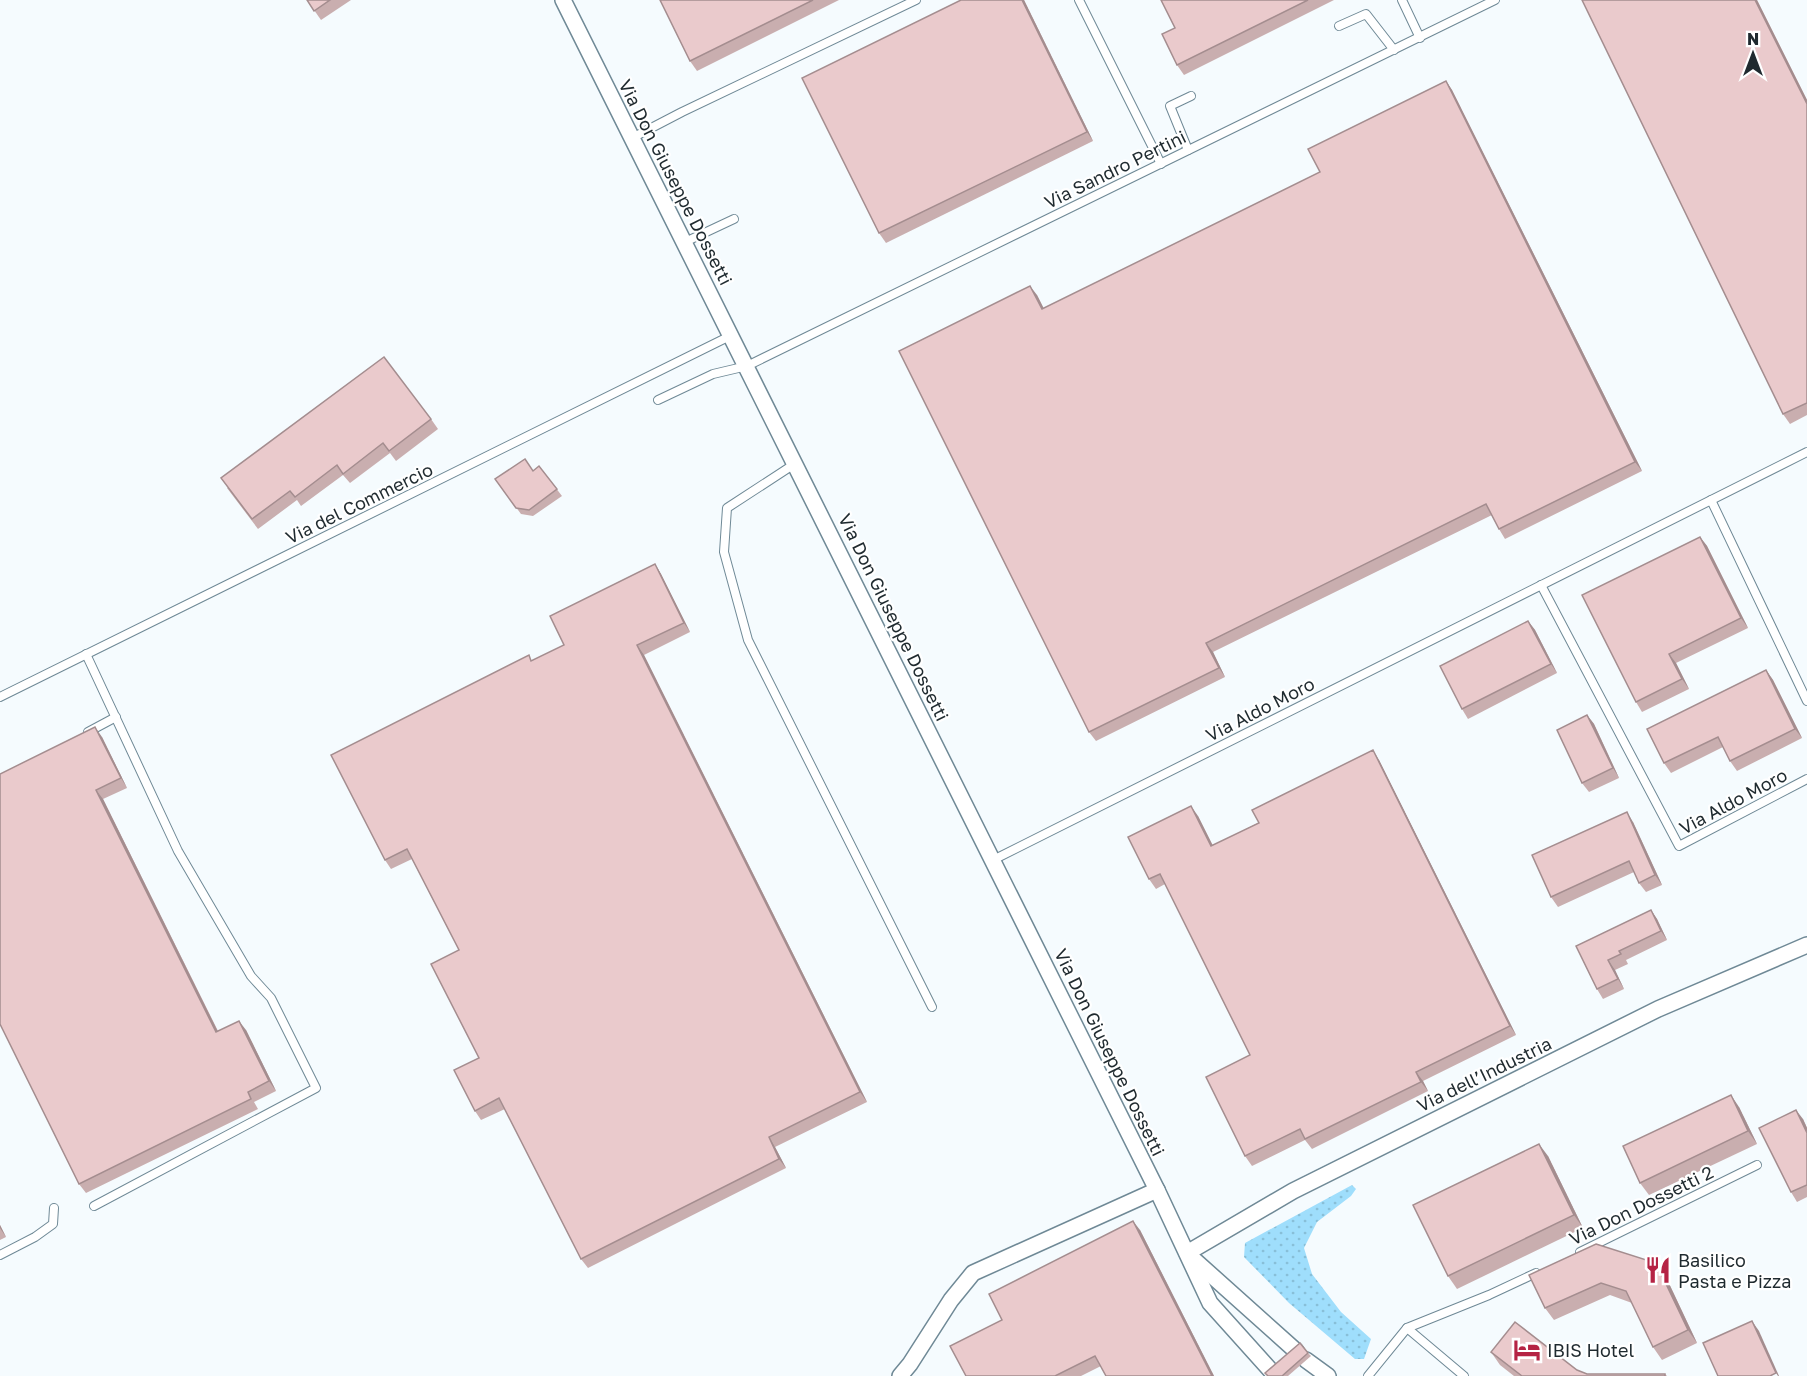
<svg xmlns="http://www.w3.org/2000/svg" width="1807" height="1376" font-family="'Golos Text',sans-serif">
  <defs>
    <pattern id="grass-dots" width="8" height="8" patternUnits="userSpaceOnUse" patternTransform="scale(1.5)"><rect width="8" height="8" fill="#9fdefc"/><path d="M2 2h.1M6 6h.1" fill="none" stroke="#88bfd8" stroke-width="1.8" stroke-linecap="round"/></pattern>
  </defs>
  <rect width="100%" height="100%" fill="#f5fbfe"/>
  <!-- grass -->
  <polygon fill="url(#grass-dots)" points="1352,1185 1356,1189 1351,1196 1317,1222 1304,1248 1312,1274 1341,1312 1371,1339 1364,1359 1355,1359 1289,1303 1244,1257 1245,1243"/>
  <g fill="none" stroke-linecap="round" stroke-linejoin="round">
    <defs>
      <g id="lane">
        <polyline points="1079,0 1161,164"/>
        <polyline points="1402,0 1420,38"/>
        <polyline points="1339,26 1366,14 1394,50"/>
        <polyline points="632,138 682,112 916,0"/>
        <polyline points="1188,150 1170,106 1191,96"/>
        <polyline points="685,242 734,219"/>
        <polyline points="658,400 713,374 747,366 1495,0"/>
        <polyline points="796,463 727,508 724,552 748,640 932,1007"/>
        <polyline points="1711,500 1807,701"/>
        <polyline points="1541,585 1679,846 1807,779"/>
        <polyline points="86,654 178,851 251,976 271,998 316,1088 94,1206"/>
        <polyline points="0,697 732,335"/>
        <polyline points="88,732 116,717"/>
        <polyline points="993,860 1807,452"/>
        <polyline points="1580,1252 1757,1165"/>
        <polyline points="0,1255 35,1237 53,1224 54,1208"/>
        <polyline points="1407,1328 1464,1376"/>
        <polyline points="1368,1376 1407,1328 1489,1295 1536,1273"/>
      </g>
      <g id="street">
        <polyline points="563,0 1157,1190 1210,1303 1272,1372"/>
        <polyline points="1187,1253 1293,1191 1658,1009 1807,945"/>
        <polyline points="1191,1257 1296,1351"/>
        <polyline points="1306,1360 1328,1376"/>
        <polyline points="900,1376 910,1364 951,1300 973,1273 1157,1190"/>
      </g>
    </defs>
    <!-- lane casing -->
    <use href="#lane" stroke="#6f8996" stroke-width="10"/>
    <!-- street casing -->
    <use href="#street" stroke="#6f8996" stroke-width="18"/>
    <!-- lane -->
    <use href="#lane" stroke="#fff" stroke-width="8"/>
    <!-- street -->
    <use href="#street" stroke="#fff" stroke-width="15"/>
  </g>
  <!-- wall -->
  <g fill="#c9aeaf">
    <polygon points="307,0 351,0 321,20"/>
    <polygon points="660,0 839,0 697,71 690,61"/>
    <polygon points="961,0 1024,0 1093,141 886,243 879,233"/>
    <polygon points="1161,0 1334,0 1184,75 1177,65 1175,28"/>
    <polygon points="1757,0 1807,100 1807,415 1790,424 1783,414"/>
    <polygon points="1446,81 1452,90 1642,471 1505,539 1499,529 1492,515 1213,652 1225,677 1096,741 1089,732 1037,295 1044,309 1320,172"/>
    <polygon points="431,419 438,429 396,461 390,453 350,483 343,475 301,506 297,500 258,529 227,488"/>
    <polygon points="539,466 562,496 533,516 521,514 495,479 533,471"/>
    <polygon points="1700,537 1707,546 1748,628 1676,663 1689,689 1642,712 1636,702"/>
    <polygon points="655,564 661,574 690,632 644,655 867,1102 775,1147 786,1168 588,1268 581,1259 505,1109 481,1120 475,1111 479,1058 459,950 412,859 391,869 385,860 532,661 564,645"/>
    <polygon points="1528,621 1535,630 1557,673 1468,719 1462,709"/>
    <polygon points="1766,670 1773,680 1802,738 1737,771 1730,761 1723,747 1671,773 1664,763"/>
    <polygon points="1587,715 1594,724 1619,778 1589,792 1582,783"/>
    <polygon points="102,737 127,788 103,799 218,1031 246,1030 276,1091 254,1102 258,1109 86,1193 79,1184 0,1024"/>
    <polygon points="1379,760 1516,1035 1423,1081 1428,1091 1312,1149 1305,1140 1252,1166 1245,1156 1250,1055 1165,884 1156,889 1149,879 1198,816 1213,846"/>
    <polygon points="1633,822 1662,885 1646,892 1639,883 1634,872 1558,907 1551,897"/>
    <polygon points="1651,910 1657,919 1667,940 1626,960 1628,964 1615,970 1624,989 1603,999 1597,989 1576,946"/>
    <polygon points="1739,1107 1757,1144 1649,1195 1640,1183"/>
    <polygon points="1803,1119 1807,1128 1807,1197 1797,1202 1791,1192"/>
    <polygon points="1548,1156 1583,1228 1457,1289 1448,1276"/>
    <polygon points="0,1225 6,1237 0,1240"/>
    <polygon points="1140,1230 1214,1376 1106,1376 1101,1366 1081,1376 966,1376 1002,1320"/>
    <polygon points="1529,1275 1665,1275 1697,1343 1662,1360 1653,1347 1632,1303 1610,1295 1554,1320 1545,1308"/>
    <polygon points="1491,1352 1577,1370 1587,1374 1665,1374 1667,1376 1514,1376 1500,1365"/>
    <polygon points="1308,1353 1311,1356 1288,1376 1268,1376"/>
  </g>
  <!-- shaded-wall -->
  <g fill="#a48d8f">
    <polygon points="1022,0 1024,0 1093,141 1087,132"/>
    <polygon points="1755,0 1757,0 1807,100 1807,104"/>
    <polygon points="1446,81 1452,90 1642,471 1635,462"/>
    <polygon points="1030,286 1037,295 1049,319 1042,309"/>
    <polygon points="1700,537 1707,546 1748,628 1741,618"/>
    <polygon points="655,564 661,574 690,632 684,623"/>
    <polygon points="1528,621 1535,630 1557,673 1551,664"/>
    <polygon points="1206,643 1213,652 1225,677 1219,668"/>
    <polygon points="637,645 644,655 867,1102 860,1092"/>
    <polygon points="1669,654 1676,663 1689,689 1682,679"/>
    <polygon points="1766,670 1773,680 1802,738 1795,729"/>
    <polygon points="1587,715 1594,724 1619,778 1613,768"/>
    <polygon points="95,727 102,737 127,788 121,778"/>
    <polygon points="1373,750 1379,760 1516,1035 1510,1026"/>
    <polygon points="96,790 103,799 223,1042 216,1032"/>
    <polygon points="1191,806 1198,816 1218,856 1211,846"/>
    <polygon points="1627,812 1633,822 1662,885 1655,875"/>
    <polygon points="1651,910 1657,919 1667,940 1661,931"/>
    <polygon points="1608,960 1615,970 1624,989 1618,979"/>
    <polygon points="239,1021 246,1030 276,1091 269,1081"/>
    <polygon points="1416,1072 1423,1081 1428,1091 1421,1082"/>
    <polygon points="1731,1095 1739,1107 1757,1144 1748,1131"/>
    <polygon points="1796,1110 1803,1119 1807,1128 1807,1133"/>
    <polygon points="769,1137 775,1147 786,1168 779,1159"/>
    <polygon points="1539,1144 1548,1156 1583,1228 1574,1215"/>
    <polygon points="1133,1221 1140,1230 1214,1376 1212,1376"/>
    <polygon points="0,1225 6,1237 0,1228"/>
    <polygon points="1656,1263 1665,1275 1697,1343 1688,1330"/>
    <polygon points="1752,1321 1759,1331 1779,1376 1778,1376 1776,1373"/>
  </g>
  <!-- building -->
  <g fill="#eacacc" stroke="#a48d8f" stroke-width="1.5">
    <polygon points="307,0 330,0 314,11"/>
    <polygon points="660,0 813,0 690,61"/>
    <polygon points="961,0 1022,0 1087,132 879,233 802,78"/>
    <polygon points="1161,0 1308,0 1177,65 1162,34 1175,28"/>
    <polygon points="1582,0 1755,0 1807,104 1807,403 1783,414"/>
    <polygon points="1446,81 1635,462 1499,529 1486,504 1206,643 1219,668 1089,732 899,351 1030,286 1042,309 1320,172 1308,149"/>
    <polygon points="384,357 431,419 389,451 383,443 343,474 337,465 295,497 290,491 252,519 221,478"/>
    <polygon points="525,459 533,471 539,466 557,489 529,510 516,508 495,479"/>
    <polygon points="1700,537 1741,618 1669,654 1682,679 1636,702 1582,595"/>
    <polygon points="655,564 684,623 637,645 860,1092 769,1137 779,1159 581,1259 499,1098 475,1111 454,1070 479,1058 431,964 459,950 407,849 385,860 331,755 529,655 531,661 564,645 550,616"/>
    <polygon points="1528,621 1551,664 1462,709 1440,666"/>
    <polygon points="1766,670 1795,729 1730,761 1718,737 1664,763 1647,729"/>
    <polygon points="1587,715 1613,768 1582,783 1557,730"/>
    <polygon points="95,727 121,778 96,790 216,1032 239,1021 269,1081 248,1092 251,1099 79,1184 0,1024 0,774"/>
    <polygon points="1373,750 1510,1026 1416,1072 1421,1082 1305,1139 1300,1129 1245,1156 1206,1077 1250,1055 1160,874 1149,879 1128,837 1191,806 1211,846 1259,823 1252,810"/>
    <polygon points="1627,812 1655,875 1639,883 1629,861 1551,897 1532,855"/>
    <polygon points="1651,910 1661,931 1619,951 1621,954 1608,960 1618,979 1597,989 1576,946"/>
    <polygon points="1731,1095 1748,1131 1640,1183 1623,1146"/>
    <polygon points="1796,1110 1807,1133 1807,1185 1791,1192 1759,1128"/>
    <polygon points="1539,1144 1574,1215 1448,1276 1413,1205"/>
    <polygon points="1133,1221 1212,1376 1106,1376 1095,1356 1055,1376 966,1376 950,1346 1002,1320 989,1294"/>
    <polygon points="1596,1244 1656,1263 1688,1330 1653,1347 1626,1291 1601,1283 1545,1308 1529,1275"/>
    <polygon points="1752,1321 1776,1373 1770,1376 1718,1376 1703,1343"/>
    <polygon points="1515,1322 1577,1370 1587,1374 1665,1374 1665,1376 1522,1376 1491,1352"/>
    <polygon points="1300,1343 1308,1353 1282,1376 1268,1376 1265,1373"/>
  </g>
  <!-- icons -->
  <defs>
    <symbol id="restaurant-bare" viewBox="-9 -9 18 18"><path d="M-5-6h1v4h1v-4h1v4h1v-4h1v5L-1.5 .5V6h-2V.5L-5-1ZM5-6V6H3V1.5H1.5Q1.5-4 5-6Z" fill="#b52344" stroke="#fff" stroke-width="2.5" paint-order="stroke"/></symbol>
    <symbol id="hotel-bare" viewBox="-9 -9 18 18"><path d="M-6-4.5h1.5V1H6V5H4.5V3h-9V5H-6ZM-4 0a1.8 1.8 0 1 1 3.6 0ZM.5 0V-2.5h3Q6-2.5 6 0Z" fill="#b52344" stroke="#fff" stroke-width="2.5" paint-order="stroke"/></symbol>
  </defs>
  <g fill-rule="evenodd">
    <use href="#restaurant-bare" x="1639" y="1251" width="38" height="38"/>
    <use href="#hotel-bare" x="1508" y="1331" width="38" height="38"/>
  </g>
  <g text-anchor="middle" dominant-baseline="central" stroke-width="4.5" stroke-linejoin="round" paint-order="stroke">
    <!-- street labels -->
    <g font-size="18" fill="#1f2a2f" stroke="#fff">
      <text transform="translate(1115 169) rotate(-26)">Via Sandro Pertini</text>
      <text transform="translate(676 182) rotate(63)">Via Don Giuseppe Dossetti</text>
      <text transform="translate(359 503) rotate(-26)">Via del Commercio</text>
      <text transform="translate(894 617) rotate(64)">Via Don Giuseppe Dossetti</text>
      <text transform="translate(1260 709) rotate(-27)">Via Aldo Moro</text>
      <text transform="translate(1733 801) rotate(-28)">Via Aldo Moro</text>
      <text transform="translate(1110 1052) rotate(64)">Via Don Giuseppe Dossetti</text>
      <text transform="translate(1484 1074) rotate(-26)">Via dell’Industria</text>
      <text transform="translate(1641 1205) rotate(-26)">Via Don Dossetti 2</text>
    </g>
    <!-- poi labels -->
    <g font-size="18" fill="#1f2a2f" stroke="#fff" text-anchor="start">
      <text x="1678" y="1260">Basilico<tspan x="1678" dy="21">Pasta e Pizza</tspan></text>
      <text x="1547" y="1350">IBIS Hotel</text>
    </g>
  </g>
  <!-- north arrow -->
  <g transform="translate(1753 54)" stroke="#ffffff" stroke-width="4.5" paint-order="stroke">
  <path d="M0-4.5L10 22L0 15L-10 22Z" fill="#1f2a2f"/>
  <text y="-9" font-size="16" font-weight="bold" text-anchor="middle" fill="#1f2a2f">N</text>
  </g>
</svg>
